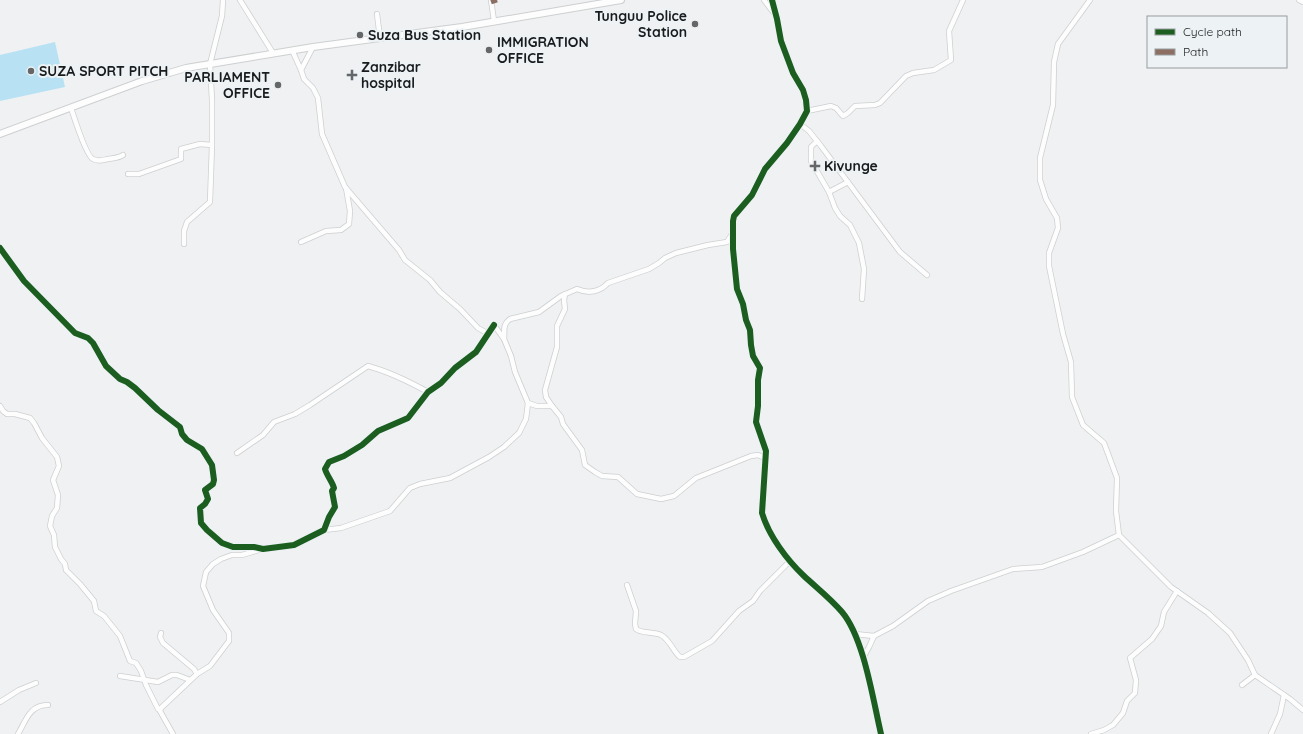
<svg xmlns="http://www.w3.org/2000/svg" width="1303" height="734" font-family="Quicksand,sans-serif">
  <rect width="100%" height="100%" fill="#eff1f3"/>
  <!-- green -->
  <polygon fill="#b8e2f3" points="55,42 65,87 0,101 0,55"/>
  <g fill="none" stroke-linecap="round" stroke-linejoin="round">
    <defs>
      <g id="minor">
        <polyline points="240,0 273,53"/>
        <polyline points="491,0 494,21"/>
        <polyline points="764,0 773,12"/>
        <path d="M 772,0 L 777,19 L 781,41 L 793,73 L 803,90 L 806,100 L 807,111 L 800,124 L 787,143 L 765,169 L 752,195 L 734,216 L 733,221 L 733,249 L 737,289 L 743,304 L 746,320 L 750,330 L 751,345 L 753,356 L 760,368 L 758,380 L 758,406 L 756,422 L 766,451 L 762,513 C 769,536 787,560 804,576 C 817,588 831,599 842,612 C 864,638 873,700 881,734"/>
        <polyline points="1090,0 1058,44 1054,62 1053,105 1040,158 1040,180 1046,199 1057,218 1058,228 1049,253 1049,266 1063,334 1071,362 1072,397 1083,425 1104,443 1117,478 1116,511 1119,535 1171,587 1208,613 1230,633 1248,660 1255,675"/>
        <polyline points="1299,0 1303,2"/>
        <polyline points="377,14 380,38"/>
        <polyline points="313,47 301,70 304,79 313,88 318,98 322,134 345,187 399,250 405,260 430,280 440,292 460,309 478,328 487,333 494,325 504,339 511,356 515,372 528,403 537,406 552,406 561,417 563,424 582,450 585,465 595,472 602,476 618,477 637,494 661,499 674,496 696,478 751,456 758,455 765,458"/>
        <polyline points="292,50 301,70"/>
        <path d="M 71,108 C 74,117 86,156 93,159 C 98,162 103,160 108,159 C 114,158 119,158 123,155"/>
        <polyline points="807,111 831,106 836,108 843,116 848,113 855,106 875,105 880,103 906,76 913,73 934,70 951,60 949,31 963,0"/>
        <polyline points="800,124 809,131 821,146 900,252 927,275"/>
        <polyline points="817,141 811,147 811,161 829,192"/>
        <polyline points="128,174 139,174 181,159 181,149 200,144 212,145"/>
        <polyline points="848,182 829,192 835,208 840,216 850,225 859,243 864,269 862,299"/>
        <polyline points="301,242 326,231 341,230 349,224 350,211 346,188"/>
        <polyline points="184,244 184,231 187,222 210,202 212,145 212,100 210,64 222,16 223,0"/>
        <path d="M 0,248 L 24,281 L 75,333 L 88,338 L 93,343 L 106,366 L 120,379 L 127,382 L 135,388 L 158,410 L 180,427 L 182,434 L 187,440 L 202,449 L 212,465 L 214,480 L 213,484 L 205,490 L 208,499 L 205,504 L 200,508 L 201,523 L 207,530 L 222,543 L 233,547 L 254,547 L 263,549 L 294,545 L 324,530 L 329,517 L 335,507 L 332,491 L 334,488 C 332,481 327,476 325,469 L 329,462 L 344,456 L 362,445 L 378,431 L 408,418 L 428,392 L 441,383 L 455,368 L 476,352 L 494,325"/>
        <path d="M 504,339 C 505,330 502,325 510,319 L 539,312 L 561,296 L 577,289 C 588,294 600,292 608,283 L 649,269 L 659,263 L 665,258 L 676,253 L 708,245 L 727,242 L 732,234"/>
        <polyline points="0,406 3,411 7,414 15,414 30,418 34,423 42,438 57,457 59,466 53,480 58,495 57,508 52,516 50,526 54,535 55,547 61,559 65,564 66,570 80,584 94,601 96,611 104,616 120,636 130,661 136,663 141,671 146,685 158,709"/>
        <polyline points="552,406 546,397 545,390 557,347 557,326 565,309 564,300 565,294"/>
        <path d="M 237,453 L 263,435 L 274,422 L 295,414 L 310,405 L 368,366 C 390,372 408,381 428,392"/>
        <polyline points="324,530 341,528 390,511 410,488 420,484 450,478 489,457 504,447 519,433 526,419 528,403"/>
        <path d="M 627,585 L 636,611 L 635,624 L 636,629 C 642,634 652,631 661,635 C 670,640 673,651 680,657 L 684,657 L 712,641 L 739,611 L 753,601 L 760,591 L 790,561"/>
        <polyline points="161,633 160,637 163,643 194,669 197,674"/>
        <polyline points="855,634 874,636 893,626 928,601 951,591 1013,569 1042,567 1083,552 1119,535"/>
        <polyline points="863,658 869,647 874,636"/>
        <polyline points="120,676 158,682 172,675 177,675 190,680"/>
        <polyline points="1242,685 1255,675 1290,699 1303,710"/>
        <polyline points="0,702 19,690 36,683"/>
        <path d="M 18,734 C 26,721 29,705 48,705"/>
        <polyline points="173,734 160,711 161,708 197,674 210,666 229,641 229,633 213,610 203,586 206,572 213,564 221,559 232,555 242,555 262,549"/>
        <polyline points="1091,734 1104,730 1113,725 1123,713 1127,701 1135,693 1136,680 1130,658 1152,639 1161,626 1164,612 1177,591"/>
        <polyline points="1271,734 1280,714 1284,695"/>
      </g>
      <polyline id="major" points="0,134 142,81 186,68 313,47 462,27 621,0"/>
    </defs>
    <!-- minor casing -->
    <use href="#minor" stroke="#cdcfd0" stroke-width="6"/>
    <!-- major casing -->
    <use href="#major" stroke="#cdcfd0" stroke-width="8"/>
    <!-- minor -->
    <use href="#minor" stroke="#fdfdfd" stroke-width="4.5"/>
    <!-- major -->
    <use href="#major" stroke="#fdfdfd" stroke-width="6"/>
    <!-- quiet -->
    <polyline stroke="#8d6e63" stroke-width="5" stroke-dasharray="10 5" stroke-linecap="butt" points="491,2 497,0"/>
    <defs>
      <g id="cycleway">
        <path d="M 772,0 L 777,19 L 781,41 L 793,73 L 803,90 L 806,100 L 807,111 L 800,124 L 787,143 L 765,169 L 752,195 L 734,216 L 733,221 L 733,249 L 737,289 L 743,304 L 746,320 L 750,330 L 751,345 L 753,356 L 760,368 L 758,380 L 758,406 L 756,422 L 766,451 L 762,513 C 769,536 787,560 804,576 C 817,588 831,599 842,612 C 864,638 873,700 881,734"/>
        <path d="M 0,248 L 24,281 L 75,333 L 88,338 L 93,343 L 106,366 L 120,379 L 127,382 L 135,388 L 158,410 L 180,427 L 182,434 L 187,440 L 202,449 L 212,465 L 214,480 L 213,484 L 205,490 L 208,499 L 205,504 L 200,508 L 201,523 L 207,530 L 222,543 L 233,547 L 254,547 L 263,549 L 294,545 L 324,530 L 329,517 L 335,507 L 332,491 L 334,488 C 332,481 327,476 325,469 L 329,462 L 344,456 L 362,445 L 378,431 L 408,418 L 428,392 L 441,383 L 455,368 L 476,352 L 494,325"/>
      </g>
    </defs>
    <!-- cycleway casing -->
    <use href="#cycleway" stroke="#edf2f5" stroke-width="8"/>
    <!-- cycleway -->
    <use href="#cycleway" stroke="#1b5e20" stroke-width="6"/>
  </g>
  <!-- markers -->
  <g fill="#646667" stroke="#edf2f5" stroke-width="1.5">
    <circle cx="695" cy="24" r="4"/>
    <circle cx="360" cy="35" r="4"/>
    <circle cx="489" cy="50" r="4"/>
    <circle cx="31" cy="71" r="4"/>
    <path d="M350 69h4v4h4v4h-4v4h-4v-4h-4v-4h4z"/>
    <circle cx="278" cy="85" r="4"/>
    <path d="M813 160h4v4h4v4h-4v4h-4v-4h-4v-4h4z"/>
  </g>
  <g text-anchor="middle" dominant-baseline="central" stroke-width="4" stroke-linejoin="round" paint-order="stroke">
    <!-- poi labels -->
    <g font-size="14" font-weight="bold" fill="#191b1c" stroke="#edf2f5" text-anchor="start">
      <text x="687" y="16" text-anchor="end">Tunguu Police<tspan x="687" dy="16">Station</tspan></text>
      <text x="368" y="35">Suza Bus Station</text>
      <text x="497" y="42">IMMIGRATION<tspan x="497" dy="16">OFFICE</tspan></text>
      <text x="361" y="67">Zanzibar<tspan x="361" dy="16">hospital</tspan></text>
      <text x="39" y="71">SUZA SPORT PITCH</text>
      <text x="270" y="77" text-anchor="end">PARLIAMENT<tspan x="270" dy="16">OFFICE</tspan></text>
      <text x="824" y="166">Kivunge</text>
    </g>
  </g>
  <!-- legend -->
  <rect x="1147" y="16" width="140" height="52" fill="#edf2f5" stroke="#989c9e"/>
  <rect x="1155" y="29" width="20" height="6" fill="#1b5e20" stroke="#989c9e"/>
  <text x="1183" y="36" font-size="12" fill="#191b1c">Cycle path</text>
  <rect x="1155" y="49" width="20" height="6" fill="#8d6e63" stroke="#989c9e"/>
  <text x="1183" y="56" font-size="12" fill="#191b1c">Path</text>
</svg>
